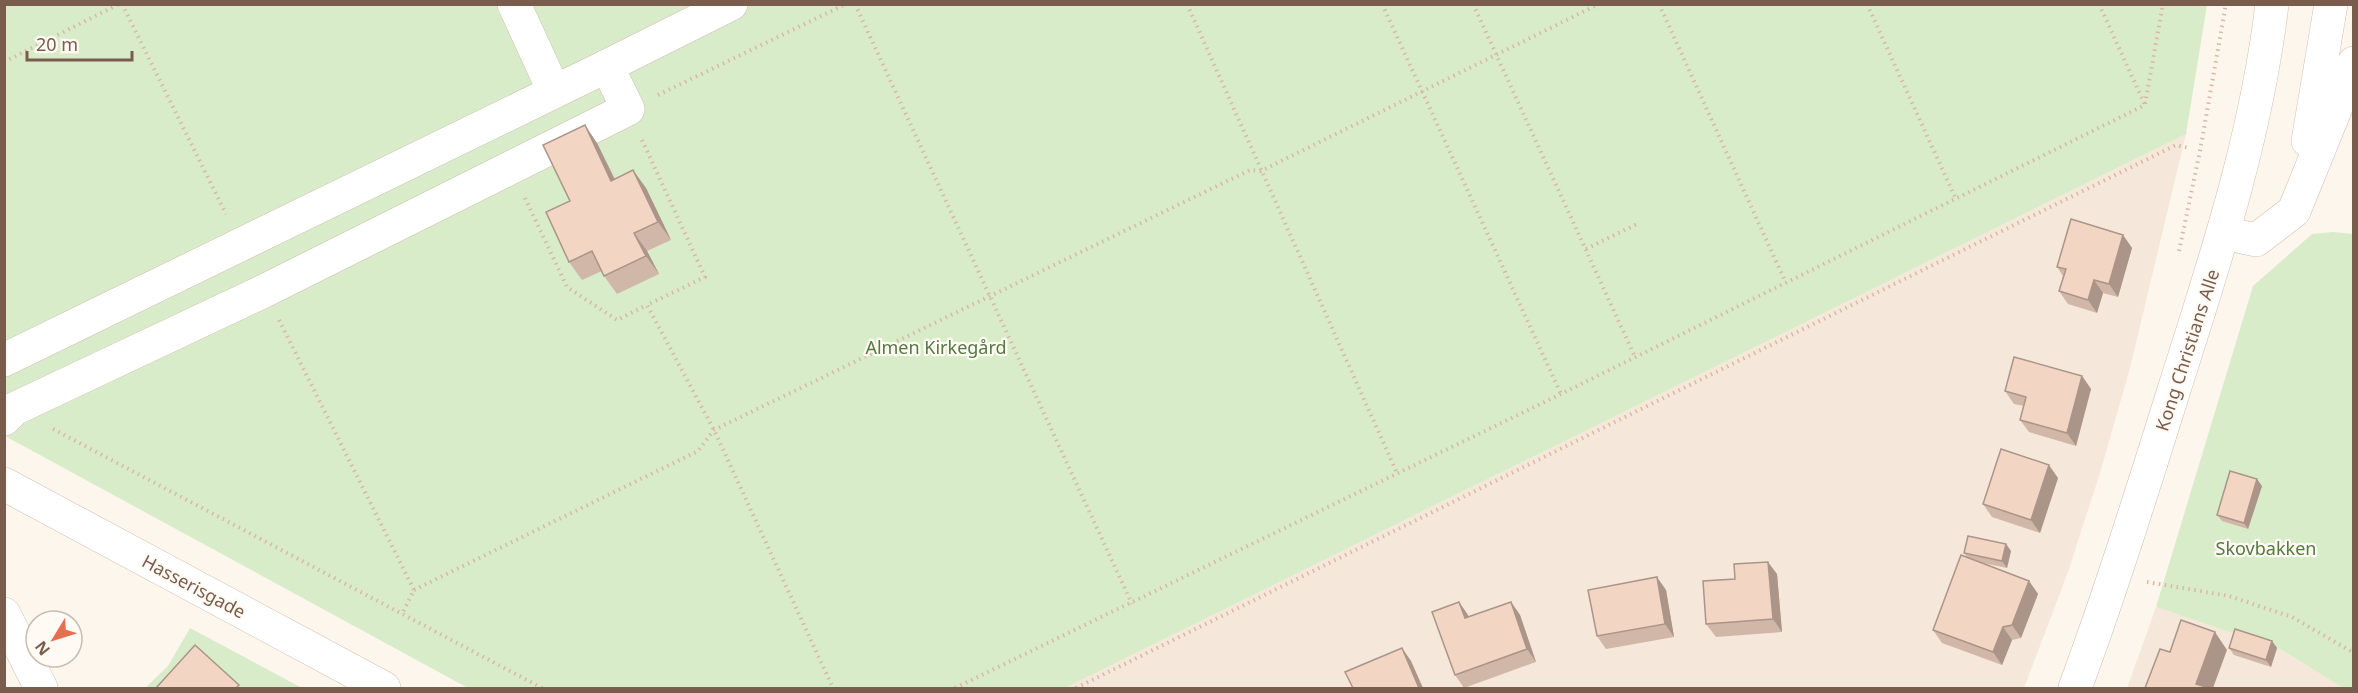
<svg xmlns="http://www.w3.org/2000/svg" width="2358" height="693" font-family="'Noto Sans',sans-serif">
  <rect width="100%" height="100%" fill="#fdf6ec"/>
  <!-- residential -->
  <g fill="#f5e8da">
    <polygon points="2186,134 2129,372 2100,473 2068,572 2024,688 1065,688"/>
    <polygon points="2156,607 2282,650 2343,688 2127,688"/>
  </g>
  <!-- green -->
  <g fill="#d8ecc9">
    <polygon points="4,5 2207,5 2186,134 1065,688 468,688 5,436"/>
    <polygon points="2333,232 2353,234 2353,688 2343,688 2282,650 2156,607 2253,286 2312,234"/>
    <polygon points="190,628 302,688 145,688 168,666"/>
  </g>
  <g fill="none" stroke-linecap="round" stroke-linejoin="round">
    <defs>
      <g id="minor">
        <polyline points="514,4 554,91"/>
        <polyline points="607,66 731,4"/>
        <polyline points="2308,141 2331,4"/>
        <polyline points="2224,233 2256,240 2294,211 2354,63"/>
        <polyline points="4,360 607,66 628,109 264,291 14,409 4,419"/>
        <polyline points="4,484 384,688"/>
        <polyline points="4,614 41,688"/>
        <path d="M 2075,688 C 2113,585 2146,479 2179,374 C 2218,252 2257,132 2272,4"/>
      </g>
    </defs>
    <!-- minor casing -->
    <use href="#minor" stroke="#d1beb0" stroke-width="34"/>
    <!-- path -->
    <g stroke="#d9b8a5" stroke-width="4" stroke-dasharray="1.5 4.5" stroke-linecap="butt">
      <polyline points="122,4 226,214"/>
      <polyline points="855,4 1132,604"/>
      <polyline points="1187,4 1397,473"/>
      <polyline points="1382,4 1561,394"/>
      <polyline points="1473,4 1635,357"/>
      <polyline points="1659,4 1785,281"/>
      <polyline points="1867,4 1955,197"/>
      <polyline points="2099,4 2145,105"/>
      <polyline points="4,62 119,4"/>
      <polyline points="658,95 846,4"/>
      <polyline points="2145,104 2163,4"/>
      <polyline points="642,140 705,277 647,305 714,430 833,688"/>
      <polyline points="525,198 567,287 617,320 647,305"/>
      <polyline points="1586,249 1639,223"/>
      <polyline points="2179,251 2200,151 2226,4"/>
      <polyline points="279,320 414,590 402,614"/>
      <polyline points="53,429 542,688"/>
      <polyline points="2147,582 2229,596 2292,617 2354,653"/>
      <polyline points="414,590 698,451 714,430 1250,170 1261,171 1599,4"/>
      <polyline points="955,688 1561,394 2145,105"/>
      <polyline points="1076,688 2176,145 2189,148"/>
    </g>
    <!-- minor -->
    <use href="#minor" stroke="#fff" stroke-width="33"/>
  </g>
  <!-- wall -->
  <g fill="#d1b7a8">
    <polygon points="597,143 615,179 646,188 671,240 647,251 659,274 617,294 604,276 602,271 582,280 569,262 570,201"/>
    <polygon points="2123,235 2132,248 2118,297 2103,293 2097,313 2068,304 2059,291 2063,276 2057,267"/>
    <polygon points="2082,376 2091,389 2076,446 2029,432 2020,420 2024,406 2014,404 2005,391"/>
    <polygon points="2058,478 2040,533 1992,517 1983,504"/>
    <polygon points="2262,486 2248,529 2222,521 2217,515"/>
    <polygon points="2006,544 2011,551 2007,568 1978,562 2029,581 2038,594 2021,638 2012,640 2002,665 1942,643 1933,630 1968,558 1964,553"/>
    <polygon points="1777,574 1782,632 1716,637 1706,624 1735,579"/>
    <polygon points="1666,590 1674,637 1606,649 1597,636"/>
    <polygon points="1459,602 1469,617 1511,602 1520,615 1536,662 1464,688 1455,675"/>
    <polygon points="2272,641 2277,648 2271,667 2234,655 2229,648"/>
  </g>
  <!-- shaded-wall -->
  <g fill="#aa9588">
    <polygon points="585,125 597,143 624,199 611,181"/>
    <polygon points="633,170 646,188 671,240 658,222"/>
    <polygon points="634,233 647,251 659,274 646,256"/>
    <polygon points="2123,235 2132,248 2118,297 2109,284"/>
    <polygon points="2094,280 2103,293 2097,313 2088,300"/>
    <polygon points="2082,376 2091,389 2076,446 2067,433"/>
    <polygon points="2049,465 2058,478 2040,533 2031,520"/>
    <polygon points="2257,479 2262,486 2248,529 2244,523"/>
    <polygon points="2006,544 2011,551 2007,568 2002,561"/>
    <polygon points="1768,562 1777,574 1782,632 1773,619"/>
    <polygon points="1657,577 1666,590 1674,637 1665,624"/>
    <polygon points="2029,581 2038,594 2021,638 2012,625"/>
    <polygon points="1459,602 1468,615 1474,631 1465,618"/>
    <polygon points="1511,602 1520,615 1536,662 1527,649"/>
    <polygon points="2003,627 2012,640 2002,665 1993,652"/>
    <polygon points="2215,632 2227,650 2213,688 2199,688 2196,684"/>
    <polygon points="2272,641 2277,648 2271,667 2266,660"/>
    <polygon points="1402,648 1411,661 1423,688 1419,688"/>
  </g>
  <!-- building -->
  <g fill="#f3d5c3" stroke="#aa9588" stroke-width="1.5">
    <polygon points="585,125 611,181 633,170 658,222 634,233 646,256 604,276 592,251 569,262 546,212 570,201 543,145"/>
    <polygon points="2071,219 2123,235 2109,284 2094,280 2088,300 2059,291 2066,269 2057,267"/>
    <polygon points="2014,357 2082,376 2067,433 2020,420 2026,397 2005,391"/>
    <polygon points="2001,449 2049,465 2031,520 1983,504"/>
    <polygon points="2230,471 2257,479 2244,523 2217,515"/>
    <polygon points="1968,536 2006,544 2002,561 1964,553"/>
    <polygon points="1961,555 2029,581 2012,625 2003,627 1993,652 1933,630"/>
    <polygon points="1768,562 1773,619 1706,624 1703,581 1735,579 1734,564"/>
    <polygon points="1657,577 1665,624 1597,636 1588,590"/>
    <polygon points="1459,602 1465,618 1511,602 1527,649 1455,675 1432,612"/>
    <polygon points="2181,620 2215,632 2196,684 2209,688 2145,688 2160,649 2170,652"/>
    <polygon points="2235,629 2272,641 2266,660 2229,648"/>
    <polygon points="195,645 239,685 236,688 156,688"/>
    <polygon points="1402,648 1419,688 1353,688 1345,672"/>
  </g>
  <g text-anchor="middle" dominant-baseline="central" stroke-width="4.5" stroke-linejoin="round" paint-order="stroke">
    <!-- park labels -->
    <g font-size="18" fill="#537a41" stroke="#fffaf3">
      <text x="936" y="347">Almen Kirkegård</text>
      <text x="2266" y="548">Skovbakken</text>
    </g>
    <!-- street labels -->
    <g font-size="18" fill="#7a5c4d" stroke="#fffaf3">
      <text transform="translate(2187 350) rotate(-72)">Kong Christians Alle</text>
      <text transform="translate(194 586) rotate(28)">Hasserisgade</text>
    </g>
  </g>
  <!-- border -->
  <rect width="2358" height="693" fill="none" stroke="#7a5c4d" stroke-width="12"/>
  <!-- north arrow -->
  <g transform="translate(54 639) rotate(232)"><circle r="28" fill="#fffaf3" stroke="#cabbb1" stroke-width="1.5"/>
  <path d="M0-4.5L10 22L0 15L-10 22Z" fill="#e76f51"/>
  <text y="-9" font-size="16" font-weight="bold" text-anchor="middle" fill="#7a5c4d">N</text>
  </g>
  <!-- scale -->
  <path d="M27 51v9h105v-9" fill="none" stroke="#7a5c4d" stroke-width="3"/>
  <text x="36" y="51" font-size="18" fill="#7a5c4d" stroke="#fffaf3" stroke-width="4.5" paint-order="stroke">20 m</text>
</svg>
